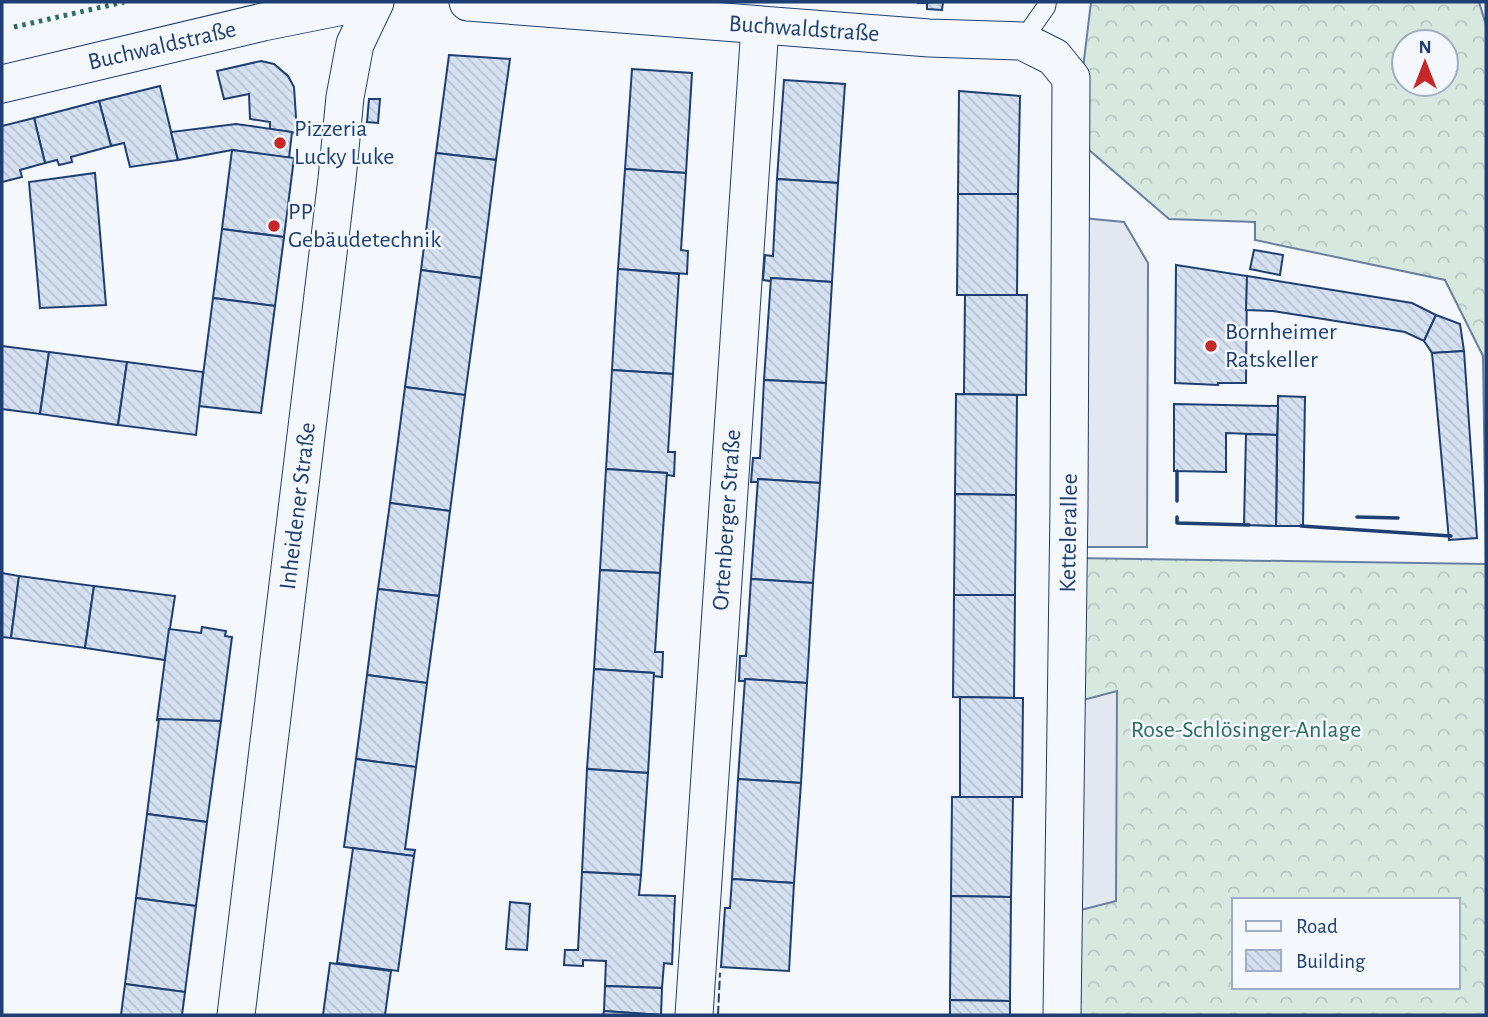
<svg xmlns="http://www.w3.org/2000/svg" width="1488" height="1017" font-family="'Alegreya Sans',sans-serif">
  <defs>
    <pattern id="forest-crowns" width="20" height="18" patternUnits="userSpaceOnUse" patternTransform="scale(1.75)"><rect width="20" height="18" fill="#d7e8df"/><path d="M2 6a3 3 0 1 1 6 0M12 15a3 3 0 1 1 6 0" fill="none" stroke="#b8c8c3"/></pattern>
    <pattern id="building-back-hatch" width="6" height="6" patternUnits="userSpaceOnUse" patternTransform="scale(1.75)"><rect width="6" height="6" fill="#d5e0f0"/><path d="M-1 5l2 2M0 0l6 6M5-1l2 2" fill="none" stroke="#b6c1d1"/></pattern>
  </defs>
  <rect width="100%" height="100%" fill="#f4f7fb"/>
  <!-- forest -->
  <path fill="url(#forest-crowns)" stroke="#687fa3" stroke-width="2" fill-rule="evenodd" d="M 1091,2 L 1479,2 L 1486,25 L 1486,1015 L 1069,1015 L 1074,558 L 1486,564 L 1483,356 L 1445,280 L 1255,240 L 1255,222 L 1169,219 L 1081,143 L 1081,85 ZM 1404,42 L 1446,42 L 1446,84 L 1404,84 ZM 1234,900 L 1458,900 L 1458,987 L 1234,987 Z"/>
  <!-- parking -->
  <g fill="#e3e8f0" stroke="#687fa3" stroke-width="2">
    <polygon points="1072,217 1124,222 1148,263 1147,547 1069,547"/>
    <polygon points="1117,691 1116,901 1081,910 1083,700"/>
  </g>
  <!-- building -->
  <g fill="url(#building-back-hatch)" stroke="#1d3f73" stroke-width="2">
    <polygon points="943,2 942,10 927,9 927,3 917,3"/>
    <polygon points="449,55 510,59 496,160 436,153"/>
    <polygon points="261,61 274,64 288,76 294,87 297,133 270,129 270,122 250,119 249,94 224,99 217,71"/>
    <polygon points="632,69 692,73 686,173 625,169"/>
    <polygon points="784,80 845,84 838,183 777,179"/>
    <polygon points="160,86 178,160 130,167 124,143 111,146 99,101"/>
    <polygon points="959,91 1020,96 1018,194 958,194"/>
    <polygon points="369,99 380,99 378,123 367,122"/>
    <polygon points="99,101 111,146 71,157 72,162 59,165 57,160 45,163 34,118"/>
    <polygon points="34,118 45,163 20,170 22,177 2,182 2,126"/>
    <polygon points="236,124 292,132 289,158 232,150 178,160 171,132"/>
    <polygon points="232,150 294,158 284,237 222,229"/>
    <polygon points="436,153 496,160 481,278 421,270"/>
    <polygon points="625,169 686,173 681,250 688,251 687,274 618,269"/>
    <polygon points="95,173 106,305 40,308 29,182"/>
    <polygon points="777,179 838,183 832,282 771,278 771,281 763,280 765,255 773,256"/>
    <polygon points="958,194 1018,194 1017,295 957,295"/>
    <polygon points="222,229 284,237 275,306 213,298"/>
    <polygon points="1254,250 1283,255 1280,275 1250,269"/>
    <polygon points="1176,265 1247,276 1246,383 1218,383 1218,385 1175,383"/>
    <polygon points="618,269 679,274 673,374 612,370"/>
    <polygon points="421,270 481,278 465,395 405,387"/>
    <polygon points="1247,276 1412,303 1436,315 1424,341 1405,332 1273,311 1246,310"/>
    <polygon points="771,278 832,282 826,383 764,380"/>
    <polygon points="965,295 1027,295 1026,395 964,394"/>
    <polygon points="213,298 275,306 261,413 199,406"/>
    <polygon points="1436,315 1460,324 1464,351 1432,353 1424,341"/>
    <polygon points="2,346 49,352 40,414 2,409"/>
    <polygon points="1464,351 1477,538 1449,540 1432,353"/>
    <polygon points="49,352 127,362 118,425 40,414"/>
    <polygon points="127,362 203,372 196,435 118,425"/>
    <polygon points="612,370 673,374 668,452 675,452 674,476 667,475 667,473 606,469"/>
    <polygon points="764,380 826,383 820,483 758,479 758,482 751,482 753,458 760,458"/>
    <polygon points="405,387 465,395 450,511 390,503"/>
    <polygon points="956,394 1017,395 1016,495 955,494"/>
    <polygon points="1278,396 1305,397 1303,526 1276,526"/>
    <polygon points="1174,404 1278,406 1277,435 1226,433 1226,472 1174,471"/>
    <polygon points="1246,434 1277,435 1276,526 1244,525"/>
    <polygon points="606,469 667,473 660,573 600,570"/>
    <polygon points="758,479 820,483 813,583 751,579"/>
    <polygon points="955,494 1016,495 1015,595 954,595"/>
    <polygon points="390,503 450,511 439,596 378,589"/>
    <polygon points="600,570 660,573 655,652 663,652 662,677 654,676 654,673 594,669"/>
    <polygon points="2,573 19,576 11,638 2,637"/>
    <polygon points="19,576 94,586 85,648 11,638"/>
    <polygon points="751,579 813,583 807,683 745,679 745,681 739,681 740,656 746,656"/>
    <polygon points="94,586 175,596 165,660 85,648"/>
    <polygon points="378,589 439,596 427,683 367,675"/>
    <polygon points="954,595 1015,595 1014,698 953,697"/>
    <polygon points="202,627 226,631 225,636 232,637 221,721 157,720 169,629 201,633"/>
    <polygon points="594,669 654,673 648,773 587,769"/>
    <polygon points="367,675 427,683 416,767 356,759"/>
    <polygon points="745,679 807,683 801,783 738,779"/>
    <polygon points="960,697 1023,698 1022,797 960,797"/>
    <polygon points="159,719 221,721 207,822 147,814"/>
    <polygon points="356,759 416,767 405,849 415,850 414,856 344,847"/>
    <polygon points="587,769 648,773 641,875 582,872"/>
    <polygon points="738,779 801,783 794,883 732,879"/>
    <polygon points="952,797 1013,797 1011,897 951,896"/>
    <polygon points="147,814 207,822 196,906 136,898"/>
    <polygon points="353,848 414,856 398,971 337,963"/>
    <polygon points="582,872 641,875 639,895 675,896 672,964 664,963 662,988 605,986 606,961 583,960 583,966 564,965 565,950 578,950"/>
    <polygon points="732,879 794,883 789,971 721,967 725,908 730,908"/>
    <polygon points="951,896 1011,897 1010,1001 950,1000"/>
    <polygon points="136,898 196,906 185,992 125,984"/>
    <polygon points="510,902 530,904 527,950 506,949"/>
    <polygon points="330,963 391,971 385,1015 323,1015"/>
    <polygon points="125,984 185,992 182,1015 121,1015"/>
    <polygon points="605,986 662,988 661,1015 604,1011"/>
    <polygon points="950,1000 1010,1001 1010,1015 950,1015"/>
    <polygon points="604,1011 661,1015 603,1015"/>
  </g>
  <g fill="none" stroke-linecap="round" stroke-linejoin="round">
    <defs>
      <polyline id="service" points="1022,41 1046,7 1047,2"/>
      <g id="minor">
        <polyline points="468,2 929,38 1022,41 1054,57 1071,78 1069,506 1062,1015"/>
        <polyline points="2,84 263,22 363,2"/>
        <polyline points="236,1015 337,179 345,97 355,44 375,2"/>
        <polyline points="694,1015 760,26"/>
      </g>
    </defs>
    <!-- service casing -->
    <use href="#service" stroke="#1d3f73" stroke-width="20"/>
    <!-- minor casing -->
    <use href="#minor" stroke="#1d3f73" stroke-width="39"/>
    <!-- service -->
    <use href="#service" stroke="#f4f7fb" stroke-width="18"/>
    <!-- minor -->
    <use href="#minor" stroke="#f4f7fb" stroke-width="37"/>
    <!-- hedge -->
    <polyline stroke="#2c6c60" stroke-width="5" stroke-dasharray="3.5 5" stroke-linecap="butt" points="14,27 124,2"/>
    <!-- fence -->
    <polyline stroke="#1d3f73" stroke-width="2" stroke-dasharray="9 3.5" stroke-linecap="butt" points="718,1015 720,973"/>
    <!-- wall -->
    <g stroke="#1d3f73" stroke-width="3.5">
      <polyline points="1177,471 1177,501"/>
      <polyline points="1177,517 1177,523 1249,525"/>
      <polyline points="1357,517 1398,518"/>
      <polyline points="1301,526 1451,536"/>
    </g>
  </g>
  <!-- markers -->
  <g fill="#c62828" stroke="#f4f7fb" stroke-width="2.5">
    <circle cx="280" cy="143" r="7"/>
    <circle cx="274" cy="226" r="7"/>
    <circle cx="1211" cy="346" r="7"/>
  </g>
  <g text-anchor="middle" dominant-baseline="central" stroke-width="5" stroke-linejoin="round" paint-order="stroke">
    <!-- street labels -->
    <g font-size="24" fill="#1d3f73" stroke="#f4f7fb">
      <text transform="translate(804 29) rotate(4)">Buchwaldstraße</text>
      <text transform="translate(162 46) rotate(-13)">Buchwaldstraße</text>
      <text transform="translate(298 506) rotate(-83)">Inheidener Straße</text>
      <text transform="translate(727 520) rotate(-86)">Ortenberger Straße</text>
      <text transform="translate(1069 533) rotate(-89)">Kettelerallee</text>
    </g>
    <!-- poi labels -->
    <g font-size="24" fill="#1d3f73" stroke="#f4f7fb" text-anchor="start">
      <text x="294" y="129">Pizzeria<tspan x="294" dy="28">Lucky Luke</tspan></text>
      <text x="288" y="212">PP<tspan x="288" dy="28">Gebäudetechnik</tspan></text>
      <text x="1225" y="332">Bornheimer<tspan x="1225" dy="28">Ratskeller</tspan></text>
    </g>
    <!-- park labels -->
    <g font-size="24" fill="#2c6c60" stroke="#f4f7fb">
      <text x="1246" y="730">Rose-Schlösinger-Anlage</text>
    </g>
  </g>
  <!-- border -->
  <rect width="1488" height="1017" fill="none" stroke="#1d3f73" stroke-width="7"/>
  <!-- legend -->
  <rect x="1232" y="898" width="228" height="91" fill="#f4f7fb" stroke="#9eadc5" stroke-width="2"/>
  <rect x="1246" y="921" width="35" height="10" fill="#f4f7fb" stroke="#9eadc5" stroke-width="2"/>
  <text x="1296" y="933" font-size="21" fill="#1d3f73">Road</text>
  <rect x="1246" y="950" width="35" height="21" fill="url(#building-back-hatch)" stroke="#9eadc5" stroke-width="2"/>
  <text x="1296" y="968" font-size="21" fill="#1d3f73">Building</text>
  <!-- north arrow -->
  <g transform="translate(1425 63)"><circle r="33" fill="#f4f7fb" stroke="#9eadc5" stroke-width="2"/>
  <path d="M0-5L12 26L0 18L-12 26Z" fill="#c62828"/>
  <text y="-10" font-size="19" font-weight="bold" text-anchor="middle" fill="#1d3f73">N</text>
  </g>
</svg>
